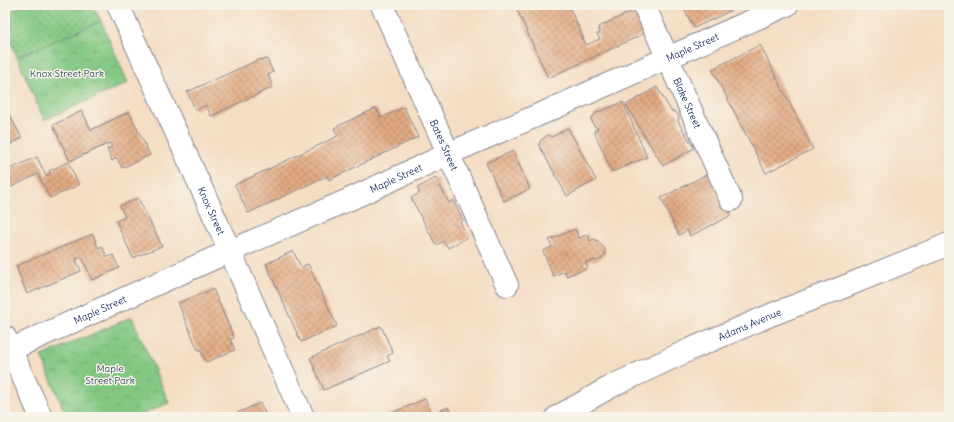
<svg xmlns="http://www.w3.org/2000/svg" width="954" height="422" font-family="Delius,sans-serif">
  <defs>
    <pattern id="park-crowns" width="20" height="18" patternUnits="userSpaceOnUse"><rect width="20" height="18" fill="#83c882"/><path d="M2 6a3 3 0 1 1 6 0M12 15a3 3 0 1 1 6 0" fill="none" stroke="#6aa36e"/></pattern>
    <pattern id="garden-dots" width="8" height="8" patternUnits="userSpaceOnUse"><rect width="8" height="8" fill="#83c882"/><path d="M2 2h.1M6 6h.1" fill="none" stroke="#6aa36e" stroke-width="1.8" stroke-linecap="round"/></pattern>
    <pattern id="building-cross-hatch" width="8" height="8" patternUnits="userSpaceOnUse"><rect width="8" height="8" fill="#e3aa82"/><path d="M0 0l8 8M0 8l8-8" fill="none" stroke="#b78b6e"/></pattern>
  </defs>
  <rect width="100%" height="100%" fill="#f7f3e8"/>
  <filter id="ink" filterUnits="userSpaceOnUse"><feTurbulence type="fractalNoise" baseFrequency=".025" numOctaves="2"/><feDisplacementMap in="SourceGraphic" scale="8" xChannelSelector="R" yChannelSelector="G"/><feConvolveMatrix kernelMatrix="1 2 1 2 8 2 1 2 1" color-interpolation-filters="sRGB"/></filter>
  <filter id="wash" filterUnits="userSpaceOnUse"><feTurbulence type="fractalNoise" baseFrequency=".012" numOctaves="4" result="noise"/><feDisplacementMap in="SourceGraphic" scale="16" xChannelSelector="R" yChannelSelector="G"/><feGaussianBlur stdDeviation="0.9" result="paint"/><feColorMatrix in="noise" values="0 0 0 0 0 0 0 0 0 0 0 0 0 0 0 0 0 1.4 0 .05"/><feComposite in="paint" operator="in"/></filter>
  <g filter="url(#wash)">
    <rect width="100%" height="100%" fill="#f4ddc2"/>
    <!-- park -->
    <g fill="url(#park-crowns)" stroke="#4f7c70">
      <polygon points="101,21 128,83 44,120 17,57"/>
      <polygon points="132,317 169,403 136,417 67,417 41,356"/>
    </g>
    <!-- garden -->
    <polygon fill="url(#garden-dots)" stroke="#4f7c70" points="25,5 93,5 101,21 17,57 5,27 5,13"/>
    <g id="blocks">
      <!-- building -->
      <g fill="url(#building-cross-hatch)">
        <polygon points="515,5 572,5 569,6 586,45 600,39 597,34 600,33 598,27 640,8 650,31 548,78"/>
        <polygon points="682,5 732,5 734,9 694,28"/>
        <polygon points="760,45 813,149 766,173 712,69"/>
        <polygon points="267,59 273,72 268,75 273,87 211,116 206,105 196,110 187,92 258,60"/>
        <polygon points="657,87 671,111 674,111 679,116 678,121 694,148 663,166 626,105"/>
        <polygon points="623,102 647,157 612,172 594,131 598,128 594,126 591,119 596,113"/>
        <polygon points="404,107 418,137 329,180 327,176 248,213 235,185 338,136 334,128 376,108 381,118"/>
        <polygon points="82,111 91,130 129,112 150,155 122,168 117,158 112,161 107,149 112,147 110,143 70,161 53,125"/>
        <polygon points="8,112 22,138 5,147 5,114"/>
        <polygon points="568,128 596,180 567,196 539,145 541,140 548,135 552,137"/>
        <polygon points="513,151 530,189 504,201 486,163"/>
        <polygon points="37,157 46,176 50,174 49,171 68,162 79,185 50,198 38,174 5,190 5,171"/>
        <polygon points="721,167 740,206 730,211 730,216 690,236 688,230 679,235 661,198"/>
        <polygon points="436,178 449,203 453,200 463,220 460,222 468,237 448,248 444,241 436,245 411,198 420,193 417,188"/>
        <polygon points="138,198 162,246 133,258 116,221 125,217 120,206"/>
        <polygon points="575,229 579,238 588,234 590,241 594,239 599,242 605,249 605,255 599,260 585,262 588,268 566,276 565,271 553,276 543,251 552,247 549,240"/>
        <polygon points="93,234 98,248 102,246 107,257 113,255 119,268 92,280 82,257 76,259 81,271 27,294 16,266"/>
        <polygon points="293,251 301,267 308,264 337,326 301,342 266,264"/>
        <polygon points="213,289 234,338 230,339 235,350 206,362 200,349 198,350 178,303"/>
        <polygon points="381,326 393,353 387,356 390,361 324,390 310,358"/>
        <polygon points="425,399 432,414 448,407 452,417 383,417"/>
        <polygon points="260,403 267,417 239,417 237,413"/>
      </g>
    </g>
  </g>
  <g filter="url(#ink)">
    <use href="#blocks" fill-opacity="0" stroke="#888690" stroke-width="1"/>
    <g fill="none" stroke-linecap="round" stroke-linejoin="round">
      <defs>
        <g id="minor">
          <path id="s1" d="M 118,5 L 230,251 L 303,417"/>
          <path id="s2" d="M 382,5 L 507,285"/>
          <path id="s3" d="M 644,5 L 731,200"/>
          <polyline points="5,337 41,417"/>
          <path id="s4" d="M 5,352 L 230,251 L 348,200 L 448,154 L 543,113 L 787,5"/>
          <path id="s5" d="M 557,417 L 612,386 L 691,349 L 773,314 L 841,288 L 949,244"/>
        </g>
      </defs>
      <!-- minor casing -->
      <use href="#minor" stroke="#888690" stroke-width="24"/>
      <!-- minor -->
      <use href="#minor" stroke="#fff" stroke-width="22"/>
    </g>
  </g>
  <g text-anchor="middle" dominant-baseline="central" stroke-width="3" stroke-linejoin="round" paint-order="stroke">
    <!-- street labels -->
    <g font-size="10" fill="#1b2f5e" stroke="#f7f3e8">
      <text stroke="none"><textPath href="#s4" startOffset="752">Maple Street</textPath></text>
      <text stroke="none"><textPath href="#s3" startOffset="107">Blake Street</textPath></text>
      <text stroke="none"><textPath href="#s2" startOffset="153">Bates Street</textPath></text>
      <text stroke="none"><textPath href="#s4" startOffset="428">Maple Street</textPath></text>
      <text stroke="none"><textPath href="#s1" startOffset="226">Knox Street</textPath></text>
      <text stroke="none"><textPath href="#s4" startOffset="104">Maple Street</textPath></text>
      <text stroke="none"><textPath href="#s5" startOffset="214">Adams Avenue</textPath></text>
    </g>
    <!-- park labels -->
    <g font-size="10" fill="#355567" stroke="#f7f3e8">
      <text x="67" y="73">Knox Street Park</text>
      <text x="110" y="368">Maple<tspan x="110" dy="12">Street Park</tspan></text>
    </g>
  </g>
  <!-- margin -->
  <rect width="954" height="422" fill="none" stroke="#f7f3e8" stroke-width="20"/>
</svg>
